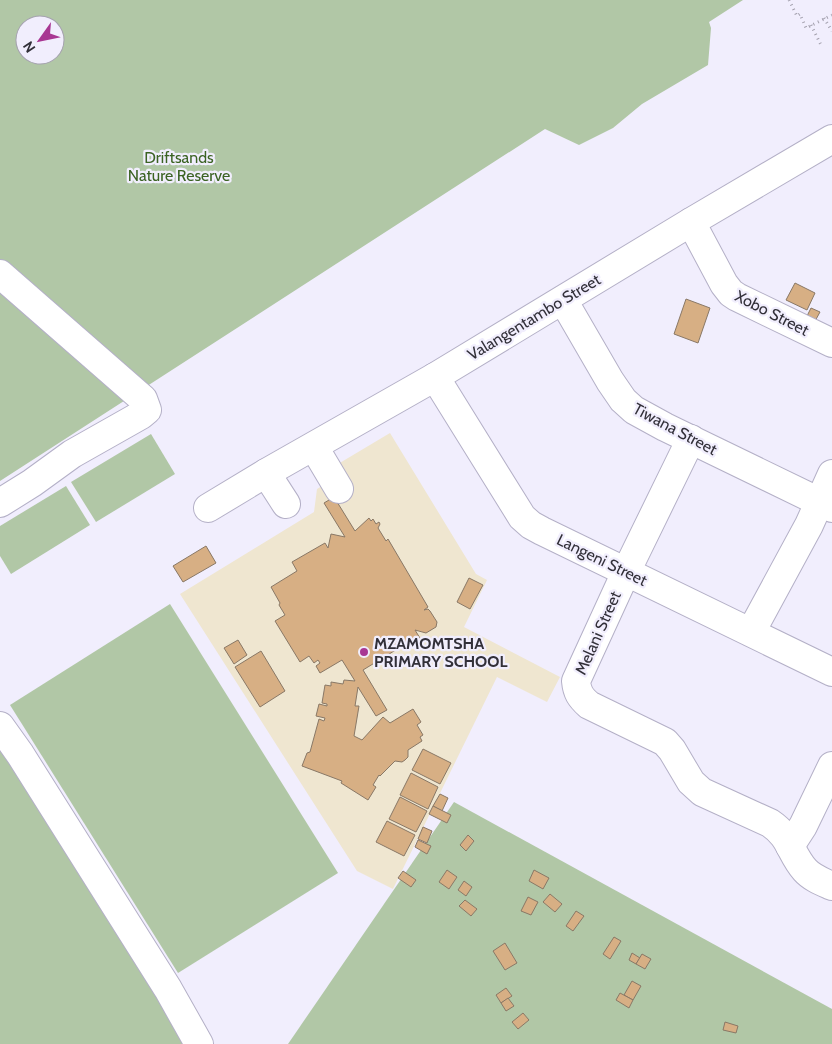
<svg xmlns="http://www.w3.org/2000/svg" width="832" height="1044" font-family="Cabin,sans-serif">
  <rect width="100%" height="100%" fill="#f1eefd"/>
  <!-- education -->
  <polygon fill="#efe6d0" points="390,433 476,574 487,580 464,627 560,677 547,702 497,677 393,889 357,871 180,594 314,512 317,489 344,473 338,464"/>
  <!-- green -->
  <g fill="#b1c7a6" fill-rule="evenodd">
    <path d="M 0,0 L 743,0 L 709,22 L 711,28 L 708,65 L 642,104 L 613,128 L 579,145 L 545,129 L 0,481 ZM 25,25 L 55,25 L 55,55 L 25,55 Z"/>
    <polygon points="151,434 175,474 96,522 71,482"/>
    <polygon points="66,486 90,525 11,574 0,556 0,526"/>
    <polygon points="170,604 338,873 178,973 10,705"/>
    <polygon points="0,731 189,1044 0,1044"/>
    <polygon points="454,802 832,1009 832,1044 288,1044"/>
  </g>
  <!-- building -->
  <g fill="#d7af84" stroke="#897866">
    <polygon points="795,283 815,293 807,310 786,300"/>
    <polygon points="686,299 710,308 698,343 674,334"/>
    <polygon points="811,308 820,312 814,323 806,318"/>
    <polygon points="334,497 355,531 369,518 371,521 373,519 376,524 379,522 380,524 378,528 386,541 388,539 428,607 424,610 428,609 430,611 437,622 436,627 426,633 415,630 423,643 416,647 412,640 363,670 387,710 376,716 358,687 355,706 359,706 354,736 362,740 383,717 390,723 413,709 421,722 417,725 423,735 420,737 422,741 408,750 408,757 405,760 402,762 395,761 380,776 379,775 373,785 376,787 368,800 341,783 342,781 302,766 307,753 310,752 319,719 324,721 325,718 316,716 319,704 327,706 327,704 322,703 325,685 331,686 331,682 343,684 344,680 355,681 342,660 320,673 316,666 320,663 318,660 314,663 309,656 300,662 275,621 285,615 279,605 280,603 271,587 297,571 292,562 325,543 328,548 331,534 345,537 324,503"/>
    <polygon points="206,546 216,563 183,582 173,566"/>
    <polygon points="469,578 483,585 470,609 457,602"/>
    <polygon points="238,640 247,655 234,664 224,648"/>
    <polygon points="261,651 285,691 260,707 235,667"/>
    <polygon points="423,749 451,763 440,784 412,770"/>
    <polygon points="411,773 438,787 428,809 400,795"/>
    <polygon points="440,794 448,798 442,811 433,806"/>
    <polygon points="400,797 427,811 416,832 389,819"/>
    <polygon points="433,806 451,815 447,823 429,814"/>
    <polygon points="387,821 415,835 404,856 376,842"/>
    <polygon points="423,827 432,831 427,843 418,839"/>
    <polygon points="468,835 474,841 466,851 460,845"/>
    <polygon points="418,840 431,846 427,854 415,847"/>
    <polygon points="447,870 457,877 449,889 439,882"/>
    <polygon points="534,870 549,878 543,889 529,881"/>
    <polygon points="403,871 416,880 411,887 398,878"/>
    <polygon points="464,881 472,887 466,896 458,890"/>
    <polygon points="550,894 562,904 555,912 543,902"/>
    <polygon points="528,897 538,902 531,915 521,911"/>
    <polygon points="465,900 477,909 471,916 459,906"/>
    <polygon points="576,911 584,916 573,931 566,926"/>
    <polygon points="614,937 621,941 610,959 603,954"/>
    <polygon points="505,943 517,963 505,970 493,951"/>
    <polygon points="632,953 640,958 636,964 629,960"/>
    <polygon points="642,954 651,959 645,969 636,964"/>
    <polygon points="632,981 641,986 633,1000 624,995"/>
    <polygon points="506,988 512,996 501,1003 496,995"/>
    <polygon points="620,993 633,1000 629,1008 616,1000"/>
    <polygon points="508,998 514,1006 506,1011 501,1003"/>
    <polygon points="523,1013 529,1020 518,1029 512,1022"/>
    <polygon points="725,1022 738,1026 736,1033 723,1030"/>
  </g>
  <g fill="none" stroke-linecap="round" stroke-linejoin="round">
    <defs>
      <g id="minor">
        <polyline points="691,222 724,284 731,293 737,297 832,343"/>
        <polyline points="0,274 143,399 147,410 141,415 72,454 32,483 0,503"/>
        <polyline points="563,300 610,381 623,400 634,410 665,427 832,508"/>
        <polyline points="435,377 522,517 531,525 542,531 832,672"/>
        <path d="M 691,439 L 626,572 L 576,681 C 577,692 580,697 589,705 L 665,742 L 672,750 L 691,782 L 702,792 L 770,823 C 791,837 790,853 805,870 C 812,878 823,882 832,886"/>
        <polyline points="314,447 339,489"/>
        <polyline points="286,504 266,473 435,377 691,222 832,139"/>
        <polyline points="208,508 266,473"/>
        <polyline points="751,632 809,525 832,474"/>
        <polyline points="0,726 20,754 168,989 199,1044"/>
        <polyline points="790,846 803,826 832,766"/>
      </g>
    </defs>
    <!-- minor casing -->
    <use href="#minor" stroke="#b4b0c7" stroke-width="30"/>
    <!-- path -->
    <g stroke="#a4a1ae" stroke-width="3" stroke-dasharray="1 4" stroke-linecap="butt">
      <polyline points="789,0 797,16 800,14 806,28 832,15"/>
      <polyline points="824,18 832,31"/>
      <polyline points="811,25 822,47"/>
    </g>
    <!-- minor -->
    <use href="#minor" stroke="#fff" stroke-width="28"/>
  </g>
  <!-- markers -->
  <circle fill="#a83793" stroke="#f1eefd" stroke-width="2" cx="364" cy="652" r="5"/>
  <g text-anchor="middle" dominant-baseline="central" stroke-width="4.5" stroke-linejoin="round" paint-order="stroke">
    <!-- park labels -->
    <g font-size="16" fill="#3b6323" stroke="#f1eefd">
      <text x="179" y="157">Driftsands<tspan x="179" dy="18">Nature Reserve</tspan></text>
    </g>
    <!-- street labels -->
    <g font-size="16" fill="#323039" stroke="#f1eefd">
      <text transform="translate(772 313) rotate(27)">Xobo Street</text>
      <text transform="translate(534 317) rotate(-31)">Valangentambo Street</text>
      <text transform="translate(675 429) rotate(28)">Tiwana Street</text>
      <text transform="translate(602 560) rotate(26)">Langeni Street</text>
      <text transform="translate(598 633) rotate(-66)">Melani Street</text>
    </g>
    <!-- poi labels -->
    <g font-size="16" font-weight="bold" fill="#323039" stroke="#f1eefd" text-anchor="start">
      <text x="374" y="643">MZAMOMTSHA<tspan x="374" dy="18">PRIMARY SCHOOL</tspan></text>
    </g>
  </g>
  <!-- north arrow -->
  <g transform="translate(40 40) rotate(237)"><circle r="24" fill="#f1eefd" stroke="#a5a2af"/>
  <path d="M0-4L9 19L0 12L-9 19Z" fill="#a83793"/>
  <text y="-8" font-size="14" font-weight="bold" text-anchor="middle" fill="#323039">N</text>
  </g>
</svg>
